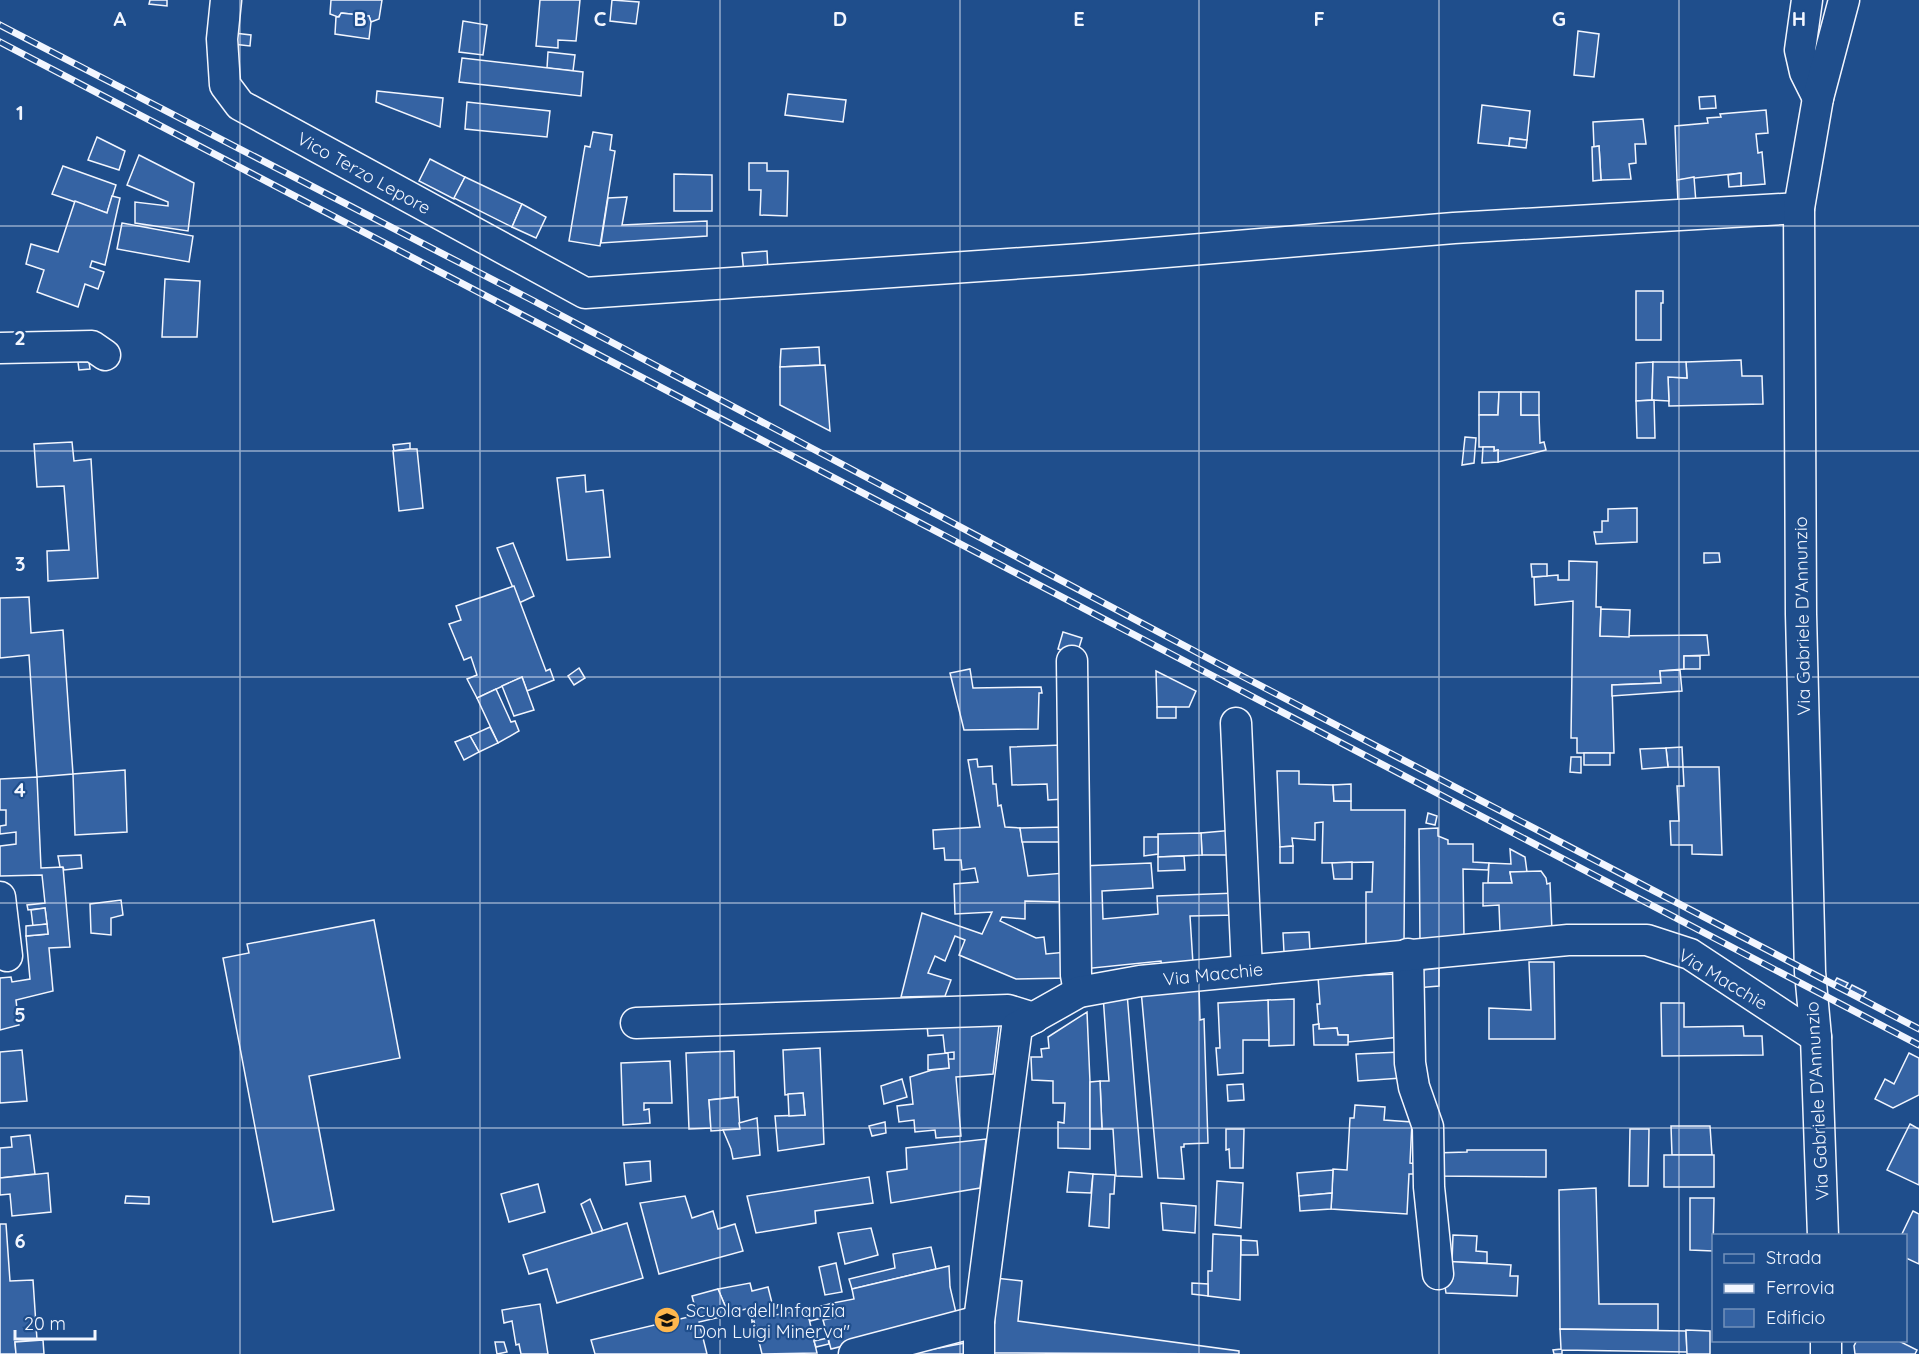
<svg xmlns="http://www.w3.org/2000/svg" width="1919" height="1354" font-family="Quicksand,sans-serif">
  <rect width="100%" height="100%" fill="#1f4e8c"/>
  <!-- building -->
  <g fill="#3563a3" stroke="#f2f6ff" stroke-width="1.5">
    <polygon points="150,0 167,0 167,6 149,4"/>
    <polygon points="331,0 382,0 379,19 371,22 369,16 342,13 338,17 330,14"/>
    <polygon points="540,0 580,0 576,41 558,40 558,48 536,46"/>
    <polygon points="612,0 639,2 636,24 610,21"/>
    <polygon points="341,13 369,16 371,22 369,39 335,34 336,17 339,17"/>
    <polygon points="463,21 487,25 483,55 459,52"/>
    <polygon points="1578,31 1599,34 1594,77 1574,75"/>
    <polygon points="234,33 251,35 250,46 233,44"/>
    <polygon points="548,52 575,55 573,71 547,68"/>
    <polygon points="462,58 583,72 581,96 459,82"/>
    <polygon points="377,91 443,98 440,127 376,102"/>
    <polygon points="788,94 846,100 843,122 785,115"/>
    <polygon points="1715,96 1716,108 1700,109 1699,97"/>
    <polygon points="467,102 550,111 547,137 465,129"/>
    <polygon points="1482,105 1530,111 1527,140 1510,138 1509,146 1478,143"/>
    <polygon points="1766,110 1768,133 1756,134 1758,153 1762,152 1765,184 1741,186 1741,173 1677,180 1675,126 1708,123 1707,118 1721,117 1720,114"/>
    <polygon points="1643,119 1646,144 1635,144 1636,163 1629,164 1631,179 1601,180 1599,146 1594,147 1593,122"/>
    <polygon points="593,132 612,135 610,150 615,151 600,246 569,241 585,146 590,147"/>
    <polygon points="97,137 125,151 119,170 88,160"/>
    <polygon points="1510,138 1527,140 1526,148 1509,146"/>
    <polygon points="1599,146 1601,180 1593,181 1592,147"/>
    <polygon points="139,155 194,183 188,231 135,223 135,202 168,206 168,202 127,185"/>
    <polygon points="430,159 465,177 454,199 419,181"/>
    <polygon points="749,163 767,163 767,171 788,171 787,216 760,215 761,190 749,190"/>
    <polygon points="63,166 116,185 107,213 52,194"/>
    <polygon points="1741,173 1741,186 1729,187 1728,175"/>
    <polygon points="674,174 712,175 712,211 674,211"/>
    <polygon points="465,177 522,204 512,227 454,198"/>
    <polygon points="1694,177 1696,203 1678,203 1677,180"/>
    <polygon points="112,196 120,198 105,265 92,261 90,267 104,272 98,289 85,284 78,307 37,292 44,270 26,264 31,244 58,252 75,201 107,213"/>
    <polygon points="627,197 622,225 707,221 707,236 601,243 608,198"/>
    <polygon points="522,204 546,217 536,238 512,227"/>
    <polygon points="122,223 193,236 189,262 117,249"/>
    <polygon points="767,251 768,272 744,274 742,253"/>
    <polygon points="165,279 200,281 197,337 162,337"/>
    <polygon points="1636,291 1663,291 1663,303 1661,303 1661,340 1636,340"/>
    <polygon points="819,347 820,365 780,367 781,349"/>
    <polygon points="1741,360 1742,376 1762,376 1763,404 1669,406 1668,377 1687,378 1686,362"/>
    <polygon points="78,362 89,362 90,369 79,370"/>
    <polygon points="1653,362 1652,400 1636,401 1636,363"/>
    <polygon points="1653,362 1686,362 1687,378 1668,377 1669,401 1652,400"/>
    <polygon points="825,365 830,431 780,405 780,367"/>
    <polygon points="1479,392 1499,392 1498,415 1479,415"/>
    <polygon points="1499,392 1521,392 1521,415 1539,415 1540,443 1544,442 1546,450 1498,462 1498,450 1494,451 1494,447 1479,447 1479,415 1498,415"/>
    <rect x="1521" y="392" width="18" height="23"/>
    <polygon points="1654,400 1655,438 1637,438 1636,401"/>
    <polygon points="1465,437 1476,438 1474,463 1462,465"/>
    <polygon points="72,442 74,461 91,459 98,578 48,581 47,551 69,550 64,486 37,487 34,444"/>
    <polygon points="410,443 410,449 394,451 393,445"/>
    <polygon points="1483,447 1494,447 1494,451 1498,450 1498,462 1482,463"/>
    <polygon points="410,449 417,449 423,508 399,511 393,451"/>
    <polygon points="585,475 586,492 603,490 610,557 567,560 557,478"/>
    <polygon points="1637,508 1637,542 1596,544 1594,532 1602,532 1602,521 1608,521 1608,509"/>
    <polygon points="513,543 534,596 519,603 497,548"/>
    <polygon points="1704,553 1719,553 1720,562 1704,563"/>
    <polygon points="1569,561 1597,562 1596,607 1601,607 1600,636 1707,635 1709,655 1684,656 1684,669 1660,671 1661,683 1612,685 1614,753 1577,753 1577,738 1571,738 1573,601 1535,605 1534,577 1558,575 1558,580 1569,580"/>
    <polygon points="1531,564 1547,564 1547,576 1532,577"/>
    <polygon points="514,586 546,671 550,669 554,680 527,691 522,677 477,698 467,679 477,675 471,657 464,660 449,624 461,620 456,606"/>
    <polygon points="29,597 31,633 63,630 73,774 37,777 29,655 0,658 0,598"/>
    <polygon points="1601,609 1630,610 1629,637 1600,636"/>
    <polygon points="1063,632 1082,638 1077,654 1058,649"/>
    <rect x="1684" y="656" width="16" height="13"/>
    <polygon points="579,668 585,678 574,685 568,676"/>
    <polygon points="970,669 973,688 1041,687 1042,693 1039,693 1038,729 964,730 950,673"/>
    <polygon points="1680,670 1682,691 1612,696 1612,685 1661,683 1660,671"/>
    <polygon points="1156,671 1196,691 1189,707 1157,707"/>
    <polygon points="522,677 534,710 514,716 502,686"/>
    <polygon points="496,689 511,722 515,721 519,731 498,743 477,698"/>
    <rect x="1157" y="707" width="19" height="11"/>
    <polygon points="490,727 498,743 479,752 470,736"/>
    <polygon points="470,736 479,752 464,760 455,742"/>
    <polygon points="1062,745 1064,799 1048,800 1047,784 1012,785 1010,747"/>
    <polygon points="1682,747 1683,767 1668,767 1666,748"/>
    <polygon points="1666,748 1668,767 1642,769 1640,749"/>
    <rect x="1584" y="753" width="26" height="12"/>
    <polygon points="1571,757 1581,757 1581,773 1570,772"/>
    <polygon points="977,759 978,767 992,766 993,784 996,784 998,806 1001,805 1005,827 1020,828 1028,876 1065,873 1062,902 1025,901 1025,919 1002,917 1000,921 1036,938 1044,937 1046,954 1067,952 1068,978 1016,979 959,955 965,940 955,936 945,961 935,956 928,973 951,980 945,996 901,997 922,913 982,934 992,912 955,914 954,884 978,882 975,868 962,870 961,860 945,860 944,848 934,849 933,830 980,827 968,760"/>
    <polygon points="1683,767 1719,767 1722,855 1692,854 1692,845 1671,845 1670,821 1679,821 1677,786 1684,786"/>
    <polygon points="125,770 127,832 75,835 73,774"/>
    <polygon points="1277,771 1299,771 1299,784 1333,785 1334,801 1351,801 1351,810 1405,810 1404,944 1366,946 1366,892 1372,892 1373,862 1322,863 1323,822 1315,823 1315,840 1292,838 1293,846 1280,847"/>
    <polygon points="37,777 41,868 63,867 70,947 49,948 53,991 16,1000 19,1025 0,1030 0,978 11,977 12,982 30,979 26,936 48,934 45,908 28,910 27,905 45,903 42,875 0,876 0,846 16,844 16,832 0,834 0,826 6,825 6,810 0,810 0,779"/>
    <polygon points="1351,784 1351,801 1334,801 1333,785"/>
    <polygon points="1428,813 1437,816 1435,825 1426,823"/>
    <polygon points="1064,827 1065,842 1022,842 1020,828"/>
    <polygon points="1438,828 1438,836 1448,840 1448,844 1473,844 1473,862 1489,863 1488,870 1463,869 1464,937 1420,942 1419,829"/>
    <polygon points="1234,830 1234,855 1202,855 1201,833"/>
    <polygon points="1201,833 1202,855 1158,857 1158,834"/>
    <polygon points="1144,837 1158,837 1158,854 1144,856"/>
    <polygon points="1293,846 1293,863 1280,863 1280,847"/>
    <polygon points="1510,849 1525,857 1527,872 1510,872 1512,883 1488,883 1489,863 1511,864"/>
    <polygon points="81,855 82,868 64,870 63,867 60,867 58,856"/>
    <polygon points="1184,856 1185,870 1158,871 1158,857"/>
    <polygon points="1352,862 1352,879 1334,879 1332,863"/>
    <polygon points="1151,863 1153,888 1102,891 1103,919 1158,914 1157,896 1236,893 1236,915 1190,916 1193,964 1162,967 1161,961 1083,969 1081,866"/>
    <polygon points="1541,871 1546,878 1547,884 1550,883 1552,931 1500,931 1499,905 1483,906 1483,883 1512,883 1510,872"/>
    <polygon points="121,900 123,915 111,918 111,935 91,933 90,904"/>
    <polygon points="45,908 47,924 33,926 31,910"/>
    <polygon points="374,920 400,1058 309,1076 334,1210 273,1222 223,958 249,953 247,944"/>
    <polygon points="47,924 48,934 26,936 26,926"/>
    <polygon points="1309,932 1310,950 1284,952 1283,933"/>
    <polygon points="1529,962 1554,962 1555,1039 1489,1039 1489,1008 1531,1010"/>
    <polygon points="1439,968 1439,986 1416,988 1415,971"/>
    <polygon points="1399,974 1401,1037 1348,1042 1348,1035 1338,1035 1337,1028 1319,1029 1317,1004 1320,1004 1318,977"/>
    <polygon points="1837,978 1848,983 1845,988 1834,983"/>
    <polygon points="1852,985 1866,992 1863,997 1849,990"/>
    <polygon points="1199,988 1200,1020 1204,1019 1208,1143 1184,1144 1184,1147 1181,1147 1184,1179 1158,1178 1141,990"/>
    <polygon points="1127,993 1142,1177 1116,1176 1113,1129 1102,1129 1100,1081 1109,1081 1103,995"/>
    <polygon points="1294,999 1294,1045 1269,1046 1268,1000"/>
    <polygon points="1268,1000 1269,1040 1243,1040 1243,1073 1218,1075 1216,1048 1220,1048 1218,1003"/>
    <polygon points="1661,1003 1684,1003 1684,1027 1743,1026 1744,1036 1762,1036 1763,1055 1662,1056"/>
    <polygon points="1087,1012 1090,1082 1090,1149 1058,1148 1058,1122 1064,1123 1065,1103 1053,1103 1053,1081 1032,1080 1031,1057 1042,1057 1041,1049 1049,1048 1048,1037"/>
    <polygon points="1319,1024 1319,1029 1337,1028 1338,1035 1348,1035 1348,1045 1314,1045 1313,1025"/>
    <polygon points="927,1025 999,1025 993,1074 956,1077 961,1136 936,1138 935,1130 915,1132 914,1120 899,1122 897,1106 913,1104 910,1077 932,1070 949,1068 948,1059 954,1059 954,1052 945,1053 943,1035 928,1036"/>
    <polygon points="820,1048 824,1144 778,1151 775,1116 805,1115 803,1093 785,1095 783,1050"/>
    <polygon points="22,1050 27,1101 0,1103 0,1052"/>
    <polygon points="734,1051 735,1097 709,1100 711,1128 689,1129 686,1053"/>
    <polygon points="1401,1052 1402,1078 1358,1081 1356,1054"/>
    <polygon points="948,1053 949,1068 928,1070 928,1055"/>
    <polygon points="1909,1053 1919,1058 1919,1095 1893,1108 1875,1099 1885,1079 1894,1084"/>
    <polygon points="670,1061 672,1103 644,1103 644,1110 649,1109 650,1123 623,1125 621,1063"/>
    <polygon points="902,1079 907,1097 884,1104 881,1086"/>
    <polygon points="1100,1081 1102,1129 1090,1129 1090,1082"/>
    <polygon points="1243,1084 1244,1100 1228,1101 1227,1085"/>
    <polygon points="803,1093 805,1115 789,1116 788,1094"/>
    <polygon points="738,1097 740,1129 711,1131 709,1100"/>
    <polygon points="1355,1105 1385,1107 1384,1120 1412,1122 1410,1163 1418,1164 1418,1174 1409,1174 1407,1214 1331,1209 1333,1169 1347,1170 1350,1118 1354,1118"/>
    <polygon points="757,1118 760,1155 733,1159 731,1149 723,1130 740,1129 739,1123"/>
    <polygon points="885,1122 886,1133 872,1136 869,1126"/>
    <polygon points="1910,1124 1919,1129 1919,1185 1887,1170"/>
    <polygon points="1671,1126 1710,1126 1712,1155 1672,1155"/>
    <polygon points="1226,1129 1244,1129 1243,1168 1230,1168 1229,1149 1226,1150"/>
    <polygon points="1630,1129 1649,1129 1648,1186 1629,1186"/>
    <polygon points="30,1135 35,1174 0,1178 0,1148 12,1147 11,1137"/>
    <polygon points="986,1139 980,1188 891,1203 887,1172 907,1169 906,1148"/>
    <polygon points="1467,1150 1546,1150 1546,1177 1434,1176 1434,1153 1467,1152"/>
    <rect x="1664" y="1155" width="50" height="32"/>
    <polygon points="650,1161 651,1181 626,1185 624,1163"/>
    <polygon points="1333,1170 1332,1193 1299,1196 1297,1173"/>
    <polygon points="1069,1172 1093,1174 1091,1193 1067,1192"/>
    <polygon points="48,1173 51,1212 12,1216 10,1194 0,1195 0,1178"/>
    <polygon points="1093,1174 1115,1175 1114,1194 1110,1194 1109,1228 1089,1226"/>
    <polygon points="869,1177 873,1203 815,1211 816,1223 756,1233 747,1196"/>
    <polygon points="1217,1181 1243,1183 1241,1228 1215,1225"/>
    <polygon points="538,1184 545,1212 509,1222 501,1194"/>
    <polygon points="1596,1188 1599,1304 1658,1304 1658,1330 1560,1329 1559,1190"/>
    <polygon points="1332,1193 1331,1209 1300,1211 1299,1196"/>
    <polygon points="126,1196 149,1197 149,1204 125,1203"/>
    <polygon points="685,1196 692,1218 713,1211 718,1229 735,1224 743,1251 659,1274 640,1203"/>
    <polygon points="1690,1198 1714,1198 1713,1251 1690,1250"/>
    <polygon points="590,1199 603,1231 593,1235 581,1204"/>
    <polygon points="1161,1203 1196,1206 1195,1233 1163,1230"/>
    <polygon points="1913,1211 1919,1214 1919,1264 1906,1258 1906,1236 1901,1236"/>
    <polygon points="627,1223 643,1278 557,1303 547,1269 529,1274 523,1255"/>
    <polygon points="0,1224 6,1224 10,1281 33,1280 37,1340 15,1342 16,1354 0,1354"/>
    <polygon points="871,1228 878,1255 845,1264 838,1233"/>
    <polygon points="1213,1234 1241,1236 1240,1300 1208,1296 1208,1271 1212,1271"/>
    <polygon points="1453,1235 1477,1236 1476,1251 1487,1252 1487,1263 1452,1262"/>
    <polygon points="1241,1240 1257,1241 1258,1255 1241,1255"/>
    <polygon points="931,1247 936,1269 852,1289 849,1279 895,1268 893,1254"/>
    <polygon points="1441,1261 1511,1265 1510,1276 1518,1276 1517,1296 1446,1293"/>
    <polygon points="836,1263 842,1292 825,1295 819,1267"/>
    <polygon points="949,1266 950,1287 957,1317 831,1349 823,1320 838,1317 833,1303 854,1299 852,1289"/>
    <polygon points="995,1278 1022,1281 1018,1321 1239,1351 1239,1354 987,1353"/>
    <polygon points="750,1283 752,1291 768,1287 775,1315 807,1310 817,1353 762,1354 754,1321 752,1322 751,1308 728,1313 718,1289"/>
    <polygon points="1192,1283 1208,1284 1208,1296 1192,1294"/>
    <polygon points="718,1289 729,1315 699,1322 707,1354 595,1354 591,1340 697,1315 692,1296"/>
    <polygon points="833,1303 837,1314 810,1321 807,1310"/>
    <polygon points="540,1304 548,1354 521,1354 519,1344 516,1345 512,1321 504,1323 502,1310"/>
    <polygon points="1560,1329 1686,1331 1687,1352 1562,1350 1562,1354 1554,1354 1553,1350 1561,1349"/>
    <polygon points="1686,1330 1710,1331 1710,1354 1687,1354"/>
    <polygon points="828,1338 829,1344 816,1347 814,1341"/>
    <polygon points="43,1340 44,1354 16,1354 15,1342"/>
    <polygon points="1857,1340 1897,1340 1917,1350 1915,1354 1855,1354 1854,1346"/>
    <polygon points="495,1342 504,1342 507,1352 497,1354"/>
    <polygon points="965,1343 966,1354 907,1354"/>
  </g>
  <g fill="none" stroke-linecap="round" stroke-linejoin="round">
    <defs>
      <g id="minor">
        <polyline points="226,0 222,39 225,85 240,105 585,293 1082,259 1454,228 1799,208"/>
        <polyline points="1807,0 1800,50 1805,72 1818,98"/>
        <polyline points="0,348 92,346 105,355"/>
        <polyline points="1072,661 1076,975 1079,992"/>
        <polyline points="1236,723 1247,970"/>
        <polyline points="0,897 7,956"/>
        <polyline points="1408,954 1410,1063 1414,1087 1428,1127 1429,1187 1438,1274"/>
        <polyline points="636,1023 1008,1010 1034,1018"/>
        <polyline points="1823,1236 1816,1037 1810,972 1801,614 1799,208 1818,98 1844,0"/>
        <polyline points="1826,1340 1826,1354"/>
        <polyline points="854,1354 979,1321"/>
        <polyline points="979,1354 979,1321 1017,1027 1079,992 1140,981 1568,940 1647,940 1690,954 1816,1037"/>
      </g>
    </defs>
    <!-- minor casing -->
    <use href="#minor" stroke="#f2f6ff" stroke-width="33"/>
    <!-- minor -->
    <use href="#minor" stroke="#1f4e8c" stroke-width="30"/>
    <defs>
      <g id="rail">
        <polyline points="0,25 532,300 1219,664 1919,1029"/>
        <polyline points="0,42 1919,1045"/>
      </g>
    </defs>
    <!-- rail casing -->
    <use href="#rail" stroke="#f2f6ff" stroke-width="7"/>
    <!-- rail -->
    <use href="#rail" stroke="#1f4e8c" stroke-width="4.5" stroke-dasharray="14" stroke-linecap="butt"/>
  </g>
  <!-- grid -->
  <path fill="none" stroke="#f2f6ff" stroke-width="1.5" stroke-opacity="0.55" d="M 240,0 L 240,1354M 480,0 L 480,1354M 720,0 L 720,1354M 960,0 L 960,1354M 1199,0 L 1199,1354M 1439,0 L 1439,1354M 1679,0 L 1679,1354M 0,226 L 1919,226M 0,451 L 1919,451M 0,677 L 1919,677M 0,903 L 1919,903M 0,1128 L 1919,1128"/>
  <!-- icons -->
  <defs>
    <symbol id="school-disc" viewBox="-11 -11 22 22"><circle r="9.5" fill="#ffb74d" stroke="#1f4e8c"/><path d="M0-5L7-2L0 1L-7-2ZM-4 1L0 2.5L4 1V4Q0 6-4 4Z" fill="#111"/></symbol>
  </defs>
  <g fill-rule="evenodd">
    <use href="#school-disc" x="652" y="1305" width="30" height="30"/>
  </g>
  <g text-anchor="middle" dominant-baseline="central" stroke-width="4.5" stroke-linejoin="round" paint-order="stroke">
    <!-- street labels -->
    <g font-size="18" fill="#f2f6ff" stroke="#1f4e8c">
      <text transform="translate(364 173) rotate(29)">Vico Terzo Lepore</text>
      <text transform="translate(1802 616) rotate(-91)">Via Gabriele D'Annunzio</text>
      <text transform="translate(1213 974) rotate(-6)">Via Macchie</text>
      <text transform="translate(1723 979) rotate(31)">Via Macchie</text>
      <text transform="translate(1817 1101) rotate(-93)">Via Gabriele D'Annunzio</text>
    </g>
    <!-- poi labels -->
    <g font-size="18" fill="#f2f6ff" stroke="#1f4e8c" text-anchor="start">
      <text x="686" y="1310">Scuola dell'Infanzia<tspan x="686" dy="21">"Don Luigi Minerva"</tspan></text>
    </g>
  </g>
  <g font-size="20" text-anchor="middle" font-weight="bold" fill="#f2f6ff" stroke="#1f4e8c" stroke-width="4.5" stroke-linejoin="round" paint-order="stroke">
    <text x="120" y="26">A</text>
    <text x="360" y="26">B</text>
    <text x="600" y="26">C</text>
    <text x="840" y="26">D</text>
    <text x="1079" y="26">E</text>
    <text x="1319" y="26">F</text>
    <text x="1559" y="26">G</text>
    <text x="1799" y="26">H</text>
    <text x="20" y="120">1</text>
    <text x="20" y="345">2</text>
    <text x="20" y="571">3</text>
    <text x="20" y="797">4</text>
    <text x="20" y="1022">5</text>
    <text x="20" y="1248">6</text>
  </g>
  <!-- legend -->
  <rect x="1712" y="1234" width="195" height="108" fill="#1f4e8c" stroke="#7391ba" stroke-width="1.5"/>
  <rect x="1724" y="1254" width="30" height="9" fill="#1f4e8c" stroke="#7391ba" stroke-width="1.5"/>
  <text x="1766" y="1264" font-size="18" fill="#f2f6ff">Strada</text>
  <rect x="1724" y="1284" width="30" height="9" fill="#f2f6ff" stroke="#7391ba" stroke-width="1.5"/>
  <text x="1766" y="1294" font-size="18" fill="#f2f6ff">Ferrovia</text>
  <rect x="1724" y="1309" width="30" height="18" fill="#3563a3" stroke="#7391ba" stroke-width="1.5"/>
  <text x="1766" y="1324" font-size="18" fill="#f2f6ff">Edificio</text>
  <!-- scale -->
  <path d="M15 1330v9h80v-9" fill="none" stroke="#f2f6ff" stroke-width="3"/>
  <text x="24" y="1330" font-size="18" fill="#f2f6ff" stroke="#1f4e8c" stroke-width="4.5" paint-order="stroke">20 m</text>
</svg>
